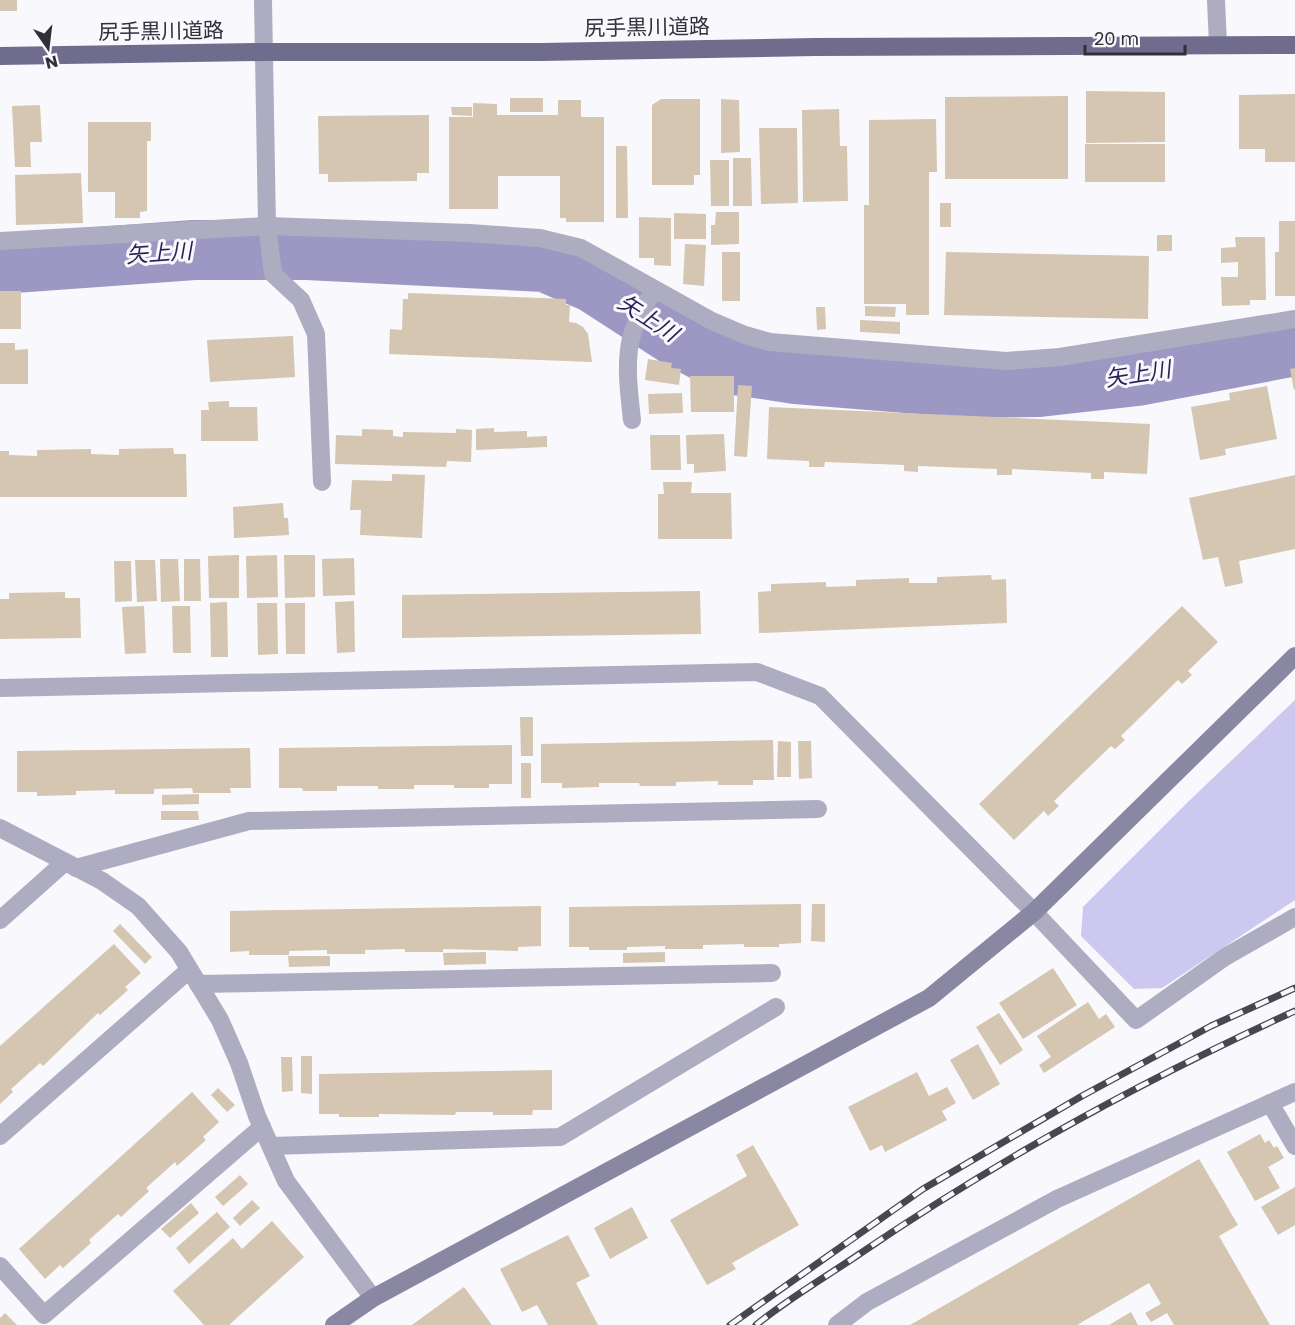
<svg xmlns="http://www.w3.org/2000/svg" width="1295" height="1325" font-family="Poppins,'Noto Sans JP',sans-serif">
  <rect width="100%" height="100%" fill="#f8f8fd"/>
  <!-- green -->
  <polygon fill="#ccc8ef" points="1295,700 1295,900 1162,988 1134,989 1081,936 1083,907 1191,799"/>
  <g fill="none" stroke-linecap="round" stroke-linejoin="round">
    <!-- river -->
    <polyline stroke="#9d98c3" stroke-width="60" points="0,264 194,250 307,250 545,262 594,283 679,338 728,364 796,374 968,388 1039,387 1137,376 1295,346"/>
  </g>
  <!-- building -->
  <g fill="#d4c6b1">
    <rect x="0" y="0" width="17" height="11"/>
    <polygon points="1086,91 1165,92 1165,142 1086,143"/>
    <polygon points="1295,94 1295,162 1265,162 1265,149 1239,149 1239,95"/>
    <polygon points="1068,96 1068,179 945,179 945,97"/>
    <rect x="510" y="98" width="33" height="14"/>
    <polygon points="661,99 700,99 700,175 694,175 694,185 652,185 652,105"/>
    <polygon points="721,99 739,100 740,152 721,153"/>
    <polygon points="558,100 581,100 581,117 604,117 604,222 566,222 566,218 560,218 560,176 498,176 498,209 449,209 449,117 473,117 473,103 497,104 497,115 558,115"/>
    <polygon points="40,105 42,142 30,142 31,167 15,167 12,106"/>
    <polygon points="451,107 472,107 472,116 452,115"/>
    <polygon points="839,109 840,146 847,146 848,201 803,202 802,110"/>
    <polygon points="429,115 429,173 417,173 417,181 328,182 328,174 319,174 318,116"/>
    <polygon points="936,119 937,172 929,172 929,315 906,315 906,304 864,304 864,205 869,205 869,120"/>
    <polygon points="88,122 151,122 151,141 147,141 147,211 140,212 140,218 115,218 115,192 88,192"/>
    <polygon points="759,128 797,128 798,203 761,204"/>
    <rect x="1085" y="144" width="80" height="38"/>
    <polygon points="616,146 627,146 628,218 616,218"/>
    <polygon points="733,158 751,158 752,206 733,206"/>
    <polygon points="710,160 729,160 729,206 711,206"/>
    <polygon points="81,173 83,223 16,225 15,175"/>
    <rect x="940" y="203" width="11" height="24"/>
    <polygon points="716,212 739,212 739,244 711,245 711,225 715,225"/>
    <polygon points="674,213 706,214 706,239 674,239"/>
    <polygon points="639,217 671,218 671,266 654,265 654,258 639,258"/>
    <polygon points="1279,221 1295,221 1295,296 1275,296 1275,252 1279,252"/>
    <rect x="1157" y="235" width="15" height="16"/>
    <polygon points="1235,237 1265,237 1266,300 1250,300 1250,305 1222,306 1221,277 1238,277 1238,262 1221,263 1221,248 1236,247"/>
    <polygon points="685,244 706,245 704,286 683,284"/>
    <rect x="722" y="252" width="18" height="49"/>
    <polygon points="946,252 1149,256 1148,319 944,315"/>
    <rect x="0" y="291" width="21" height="38"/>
    <polygon points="408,293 566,299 566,305 570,305 569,322 576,323 583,327 588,334 592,362 389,354 390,329 402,330 403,299 408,299"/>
    <polygon points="865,306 896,307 895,317 865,316"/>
    <polygon points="816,307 825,307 826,329 817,330"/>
    <polygon points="860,320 900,322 900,334 860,332"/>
    <polygon points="293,336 295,377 210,382 207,340"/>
    <polygon points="0,343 15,343 15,350 28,349 28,384 0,384"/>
    <polygon points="648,359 672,363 671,368 681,369 679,385 645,380"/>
    <polygon points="1295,368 1295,389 1294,390 1290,369"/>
    <polygon points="690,376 734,376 734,412 691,412"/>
    <polygon points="738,385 752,386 747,457 734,456"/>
    <polygon points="1267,386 1277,439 1225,449 1226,455 1200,460 1191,407 1230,400 1229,393"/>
    <polygon points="682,393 683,413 649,414 648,394"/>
    <polygon points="229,401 229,407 257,407 258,441 201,441 201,410 209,410 208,402"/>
    <polygon points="769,407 1150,424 1147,474 1104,472 1104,479 1091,479 1091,473 1012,469 1012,475 997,475 997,469 918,466 918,472 904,471 904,465 825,462 824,467 809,467 809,461 767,459"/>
    <polygon points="494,428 494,432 527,431 527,437 547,436 547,447 476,450 476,429"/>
    <polygon points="362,429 393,430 393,436 403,437 403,432 456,433 456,429 472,430 471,462 447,461 446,467 335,464 336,435 362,436"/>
    <polygon points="724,434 726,471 694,473 694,464 687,464 686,435"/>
    <polygon points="650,435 680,435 681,470 651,470"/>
    <polygon points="173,448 174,454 186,454 187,497 0,497 0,451 9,451 9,455 37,456 37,450 91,449 91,454 119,455 119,449"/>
    <polygon points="392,474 425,475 422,538 360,535 361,510 350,510 352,480 392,481"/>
    <polygon points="1295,475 1295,549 1239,561 1243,583 1225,587 1218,557 1203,560 1189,498"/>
    <polygon points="663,482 692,482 691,493 731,493 732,539 658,539 658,494 664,494"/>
    <polygon points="283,503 284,518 288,518 289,535 234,538 233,507"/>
    <polygon points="239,555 239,598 209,598 208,556"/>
    <polygon points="277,555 278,597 247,598 246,556"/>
    <polygon points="284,555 315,555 315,597 285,598"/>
    <polygon points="354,558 355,595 323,596 322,559"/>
    <polygon points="160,559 178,559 180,601 161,602"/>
    <polygon points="184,559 200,559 201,601 184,601"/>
    <polygon points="135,560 155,560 157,601 137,602"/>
    <polygon points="114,561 131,561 132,601 115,602"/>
    <polygon points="991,575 992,580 1006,579 1007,623 759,633 758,592 771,591 771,584 826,582 826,587 856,586 856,580 909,578 909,583 937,583 937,577"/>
    <polygon points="700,591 701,634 402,638 402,595"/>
    <polygon points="65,592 65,598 80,598 81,638 0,639 0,599 9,599 9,593"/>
    <polygon points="354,601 355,652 337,653 335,602"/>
    <polygon points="227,602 228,657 211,657 210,603"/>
    <polygon points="257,603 277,603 278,654 258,655"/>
    <polygon points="285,603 305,603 305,654 286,654"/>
    <polygon points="144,606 146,653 125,654 122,607"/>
    <polygon points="172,606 190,606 191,653 173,653"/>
    <polygon points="1182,606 1218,642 1188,671 1192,675 1182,684 1178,680 1121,736 1125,740 1115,749 1111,746 1054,801 1059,806 1048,816 1044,811 1014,840 979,804"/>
    <polygon points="520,717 533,717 533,756 521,756"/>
    <polygon points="773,740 774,780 753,780 753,785 718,785 718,781 676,782 676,786 640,786 639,783 599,783 599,787 562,788 562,783 541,783 541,744"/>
    <polygon points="778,741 791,742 791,777 777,777"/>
    <polygon points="798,741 811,741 812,778 799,779"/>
    <polygon points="512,745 512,784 489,784 489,788 454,788 454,785 414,785 414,789 378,789 378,786 337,786 337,791 303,791 302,788 279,788 279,748"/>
    <polygon points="250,748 251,788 230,788 231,793 193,793 192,788 154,789 154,794 115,794 115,790 76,791 76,795 37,796 37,792 17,792 17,751"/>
    <rect x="521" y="763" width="10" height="35"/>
    <polygon points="199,794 199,804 162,805 162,795"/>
    <polygon points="161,811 198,811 199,820 161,820"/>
    <polygon points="801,904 801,943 779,944 779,947 744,947 744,944 703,945 703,949 665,949 665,946 627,947 627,950 589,950 589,947 569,947 569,907"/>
    <polygon points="812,904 825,904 825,942 811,941"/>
    <polygon points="541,906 541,946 518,947 518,951 443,949 443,952 405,952 405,949 365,950 365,954 327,954 327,950 289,951 289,955 249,955 249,951 230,952 230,911"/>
    <polygon points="120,924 152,957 145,964 113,931"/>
    <polygon points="114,944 141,973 125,987 128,990 100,1015 98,1013 43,1066 40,1063 11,1089 13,1092 0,1104 0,1046"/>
    <polygon points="486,952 486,964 444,965 443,953"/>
    <polygon points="665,952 665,962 623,963 623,953"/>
    <polygon points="288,956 330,956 330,966 289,967"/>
    <polygon points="1053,968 1077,1005 1023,1039 999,1003"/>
    <polygon points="1088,1002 1099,1019 1106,1014 1115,1027 1044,1073 1039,1065 1051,1057 1037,1036"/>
    <polygon points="999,1013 1023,1050 1000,1065 976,1027"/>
    <polygon points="978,1044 1000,1084 973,1100 950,1060"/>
    <polygon points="301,1056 312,1056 312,1094 301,1093"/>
    <polygon points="281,1057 292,1057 293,1091 282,1092"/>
    <polygon points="552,1070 552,1110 533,1110 532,1115 493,1115 493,1112 456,1112 455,1115 379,1114 379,1117 339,1117 339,1114 319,1114 319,1074"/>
    <polygon points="917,1072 929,1096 947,1087 956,1103 942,1111 947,1120 885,1152 882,1145 870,1151 848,1107"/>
    <polygon points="218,1088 235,1105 227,1112 211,1095"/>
    <polygon points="192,1092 219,1122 203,1137 206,1140 177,1166 175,1162 146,1188 149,1191 121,1217 118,1214 89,1240 91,1243 63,1268 60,1265 45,1279 19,1249"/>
    <polygon points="1260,1134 1265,1143 1269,1140 1274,1148 1277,1146 1284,1158 1268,1167 1280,1188 1255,1201 1227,1152"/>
    <polygon points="753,1145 799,1225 732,1263 736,1269 707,1285 670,1220 747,1176 736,1155"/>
    <polygon points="1199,1159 1238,1225 1219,1236 1270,1325 1174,1325 1167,1313 1151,1322 1145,1313 1161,1304 1149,1283 1077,1325 910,1325"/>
    <polygon points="240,1175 248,1184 223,1206 215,1197"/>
    <polygon points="1295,1187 1295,1225 1278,1235 1261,1207"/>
    <polygon points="252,1200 260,1208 240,1226 233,1218"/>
    <polygon points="191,1203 199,1213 170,1238 161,1229"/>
    <polygon points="632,1207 648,1238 610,1259 594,1228"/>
    <polygon points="217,1212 230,1227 189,1264 176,1248"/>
    <polygon points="272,1221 304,1257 229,1325 204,1325 173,1291 233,1238 242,1249"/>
    <polygon points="568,1235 590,1276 576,1283 598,1325 548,1325 537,1305 522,1312 500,1269"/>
    <polygon points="464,1287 492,1325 412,1325"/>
    <polygon points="1131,1312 1138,1325 1109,1325"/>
    <polygon points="5,1313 17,1325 0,1325 0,1318"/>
  </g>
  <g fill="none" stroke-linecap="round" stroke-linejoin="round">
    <!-- lane -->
    <g stroke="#aeacc0" stroke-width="18">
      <polyline points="1216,0 1218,45"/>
      <polyline points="267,226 273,274 301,300 316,334 322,482"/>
      <path d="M 632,420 C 629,392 624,359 633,331 C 638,317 647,302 654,289"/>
      <polyline points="76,868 249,821 818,809"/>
      <polyline points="0,920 65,862"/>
      <polyline points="198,984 772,973"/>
      <polyline points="1270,1103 1295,1146"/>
      <polyline points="0,1136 189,970"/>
      <polyline points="271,1146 560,1137 776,1007"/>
      <polyline points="0,1266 44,1315 262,1127"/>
    </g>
    <!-- street -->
    <g stroke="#aeacc0" stroke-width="18">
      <polyline points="263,0 267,226"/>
      <polyline points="0,241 267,226 469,233 540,238 581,248 712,321 745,335 770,342 1006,361 1060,357 1295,319"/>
      <polyline points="0,688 757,672 820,696 1034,912 1136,1020 1225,957 1295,917"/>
      <polyline points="0,828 102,881 138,906 179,952 220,1020 239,1063 257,1116 286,1181 373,1298"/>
      <polyline points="837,1325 867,1302 1057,1199 1295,1092"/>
    </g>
    <!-- secondary -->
    <polyline stroke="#8a87a3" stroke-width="18" points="334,1325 373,1298 929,998 1034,912 1295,656"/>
    <!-- primary -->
    <polyline stroke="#706c8e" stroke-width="18" points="0,56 264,52 541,52 815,47 1295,45"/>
    <defs>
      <g id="rail">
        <polyline points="730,1325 923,1189 1082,1096 1211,1026 1295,988"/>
        <path d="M 756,1325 C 788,1299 824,1278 858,1255 C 996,1161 1143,1080 1295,1011"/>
      </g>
    </defs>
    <!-- rail casing -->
    <use href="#rail" stroke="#474750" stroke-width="7"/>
    <!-- rail -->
    <use href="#rail" stroke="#f8f8fd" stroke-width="4.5" stroke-dasharray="14" stroke-linecap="butt"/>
  </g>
  <g text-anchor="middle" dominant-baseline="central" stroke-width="6" stroke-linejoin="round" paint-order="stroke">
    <!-- street labels -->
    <g font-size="21" fill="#31303a" stroke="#f8f8fd">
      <text transform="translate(647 27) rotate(-1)">尻手黒川道路</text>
      <text transform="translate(161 31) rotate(-1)">尻手黒川道路</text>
    </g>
    <!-- water labels -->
    <g font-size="22" font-style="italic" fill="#2b1f54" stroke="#f8f8fd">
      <text transform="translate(159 253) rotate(-4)">矢上川</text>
      <text transform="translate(648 318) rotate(33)">矢上川</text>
      <text transform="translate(1138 374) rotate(-9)">矢上川</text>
    </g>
  </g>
  <!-- north arrow -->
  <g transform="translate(48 48) rotate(166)" stroke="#f8f8fd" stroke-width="4.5" paint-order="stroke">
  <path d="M0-4.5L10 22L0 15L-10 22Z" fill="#31303a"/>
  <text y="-9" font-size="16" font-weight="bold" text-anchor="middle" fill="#31303a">N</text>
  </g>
  <!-- scale -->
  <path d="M1085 45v9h100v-9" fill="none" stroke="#31303a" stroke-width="3"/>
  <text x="1094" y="45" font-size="18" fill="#31303a" stroke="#f8f8fd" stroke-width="4.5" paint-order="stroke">20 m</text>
</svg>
